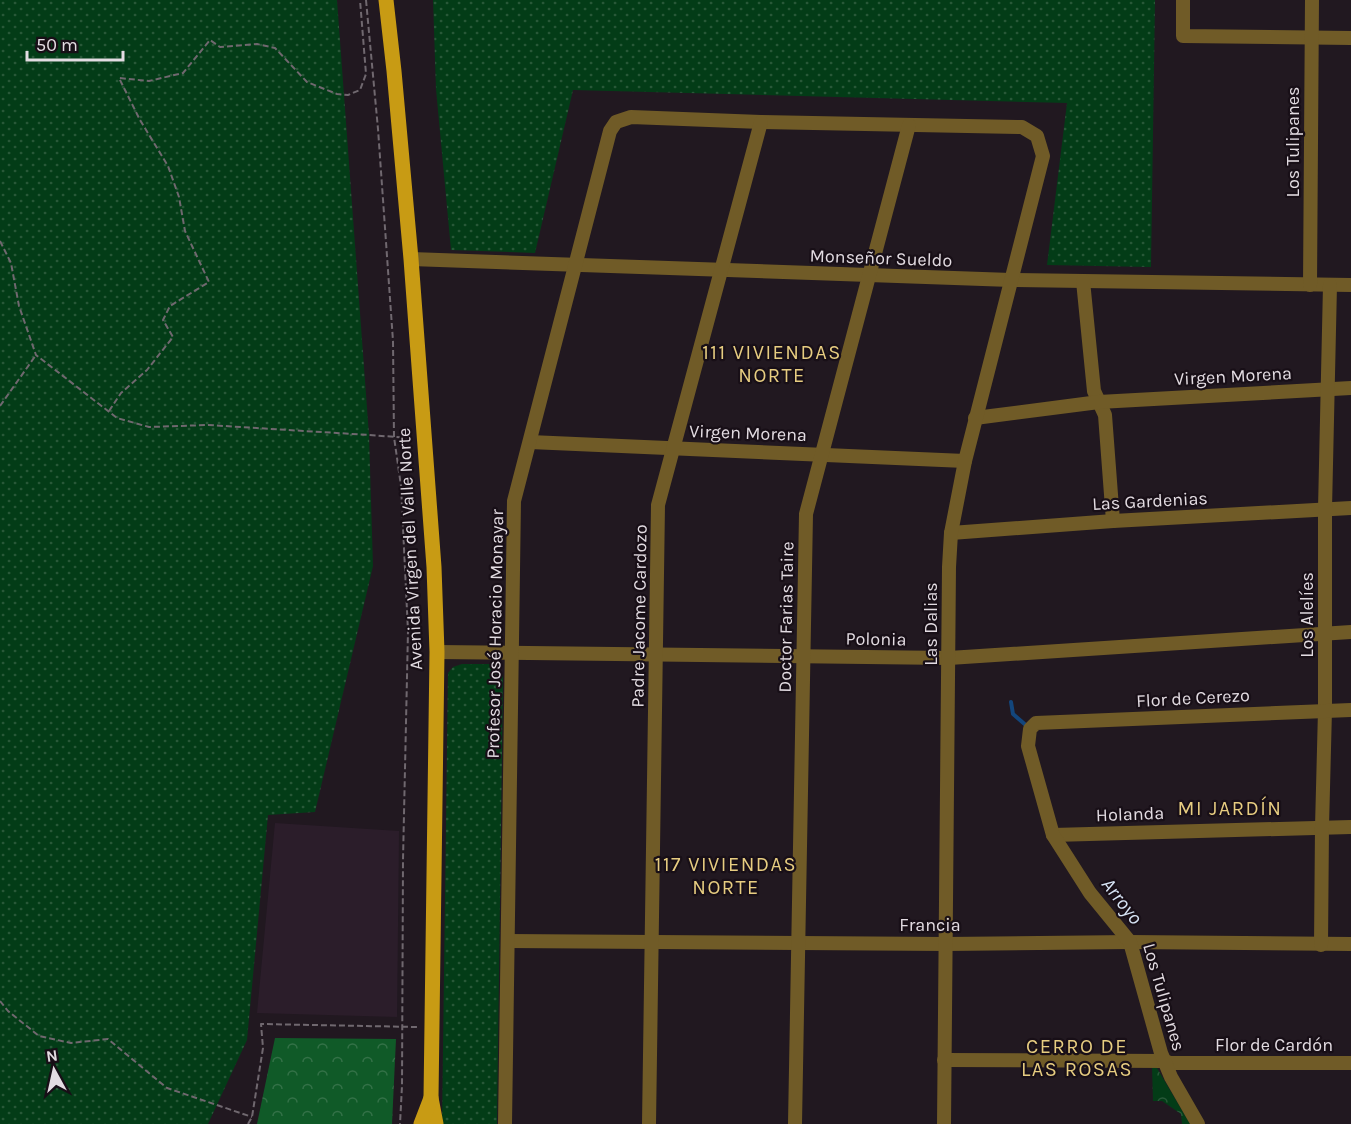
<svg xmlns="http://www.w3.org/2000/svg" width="1351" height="1124" font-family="Karla,sans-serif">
  <defs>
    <pattern id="grass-dots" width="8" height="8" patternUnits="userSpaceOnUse" patternTransform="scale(1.5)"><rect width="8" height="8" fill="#033c17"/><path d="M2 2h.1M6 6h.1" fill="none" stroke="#285838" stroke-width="1.8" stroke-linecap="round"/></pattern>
    <pattern id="forest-crowns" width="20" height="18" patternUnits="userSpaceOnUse" patternTransform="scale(1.5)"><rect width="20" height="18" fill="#105a28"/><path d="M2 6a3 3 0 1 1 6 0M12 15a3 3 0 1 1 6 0" fill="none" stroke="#337147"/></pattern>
    <pattern id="park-crowns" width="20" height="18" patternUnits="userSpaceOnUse" patternTransform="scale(1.5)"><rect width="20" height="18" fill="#033c17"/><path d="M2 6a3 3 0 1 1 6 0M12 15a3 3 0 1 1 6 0" fill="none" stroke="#285838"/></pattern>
  </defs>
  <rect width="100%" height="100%" fill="#211820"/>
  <!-- built -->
  <polygon fill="#2b1d2a" points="275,823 399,831 397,1017 257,1013"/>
  <!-- grass -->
  <g fill="url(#grass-dots)">
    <polygon points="0,0 337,0 369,435 373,566 315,812 268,815 247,1040 208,1124 0,1124"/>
    <polygon points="433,0 1155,0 1151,267 1047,265 1067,103 573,90 535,253 451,250 436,89"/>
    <polygon points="462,664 493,664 500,667 503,677 497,1124 442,1124 448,673 453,667"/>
  </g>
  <!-- forest -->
  <polygon fill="url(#forest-crowns)" points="275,1038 396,1039 392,1124 257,1124"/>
  <!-- park -->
  <polygon fill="url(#park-crowns)" points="1152,1067 1157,1068 1190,1124 1182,1124 1181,1114 1162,1101 1153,1101"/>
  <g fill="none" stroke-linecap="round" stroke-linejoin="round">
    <!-- stream -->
    <polyline stroke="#13467c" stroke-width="4" points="1011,702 1013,714 1028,727"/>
    <!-- path -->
    <g stroke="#70686f" stroke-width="2" stroke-dasharray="6 3" stroke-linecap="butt">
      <polyline points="366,0 378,129 393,341 394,437 401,486 408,631 403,860 402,1086 400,1124"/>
      <polyline points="0,241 11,263 19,306 36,355 117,418 149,427 208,425 369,435 410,438"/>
      <polyline points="0,406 36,355"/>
      <polyline points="109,411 121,393 147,370 173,337 163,320 170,306 209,282 185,231 179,197 168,166 140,120 119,78 149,81 183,73 210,40 220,47 257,44 275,48 307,82 337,94 348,95 360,90 366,74 360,0"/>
      <polyline points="0,1001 8,1011 39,1036 71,1043 108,1039 167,1088 252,1117"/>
      <polyline points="248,1124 252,1117 263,1048 261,1024 417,1027"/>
    </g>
    <!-- minor -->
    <g stroke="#705b27" stroke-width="14">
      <polyline points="1183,0 1183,36 1351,38"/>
      <polyline points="411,259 1011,280 1351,285"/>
      <polyline points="1083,281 1094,391 1105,415 1113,521"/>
      <polyline points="1310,285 1312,0"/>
      <polyline points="975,418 1099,402 1351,388"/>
      <polyline points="530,442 965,461"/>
      <polyline points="951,533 1113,521 1351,508"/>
      <polyline points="437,652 949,658 1351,632"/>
      <polyline points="1053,835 1351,827"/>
      <polyline points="508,941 946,944 1130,942 1351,944"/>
      <polyline points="1321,945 1322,827 1325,710 1325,509 1330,285"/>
      <polyline points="944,1060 1164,1061 1170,1063 1351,1063"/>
      <polyline points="505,1124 514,501 610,131 616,122 631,117 761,122 1022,127 1037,136 1043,156 965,461 951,533 949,567 944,1124"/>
      <polyline points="649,1124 658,505 761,122"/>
      <polyline points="795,1124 806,514 909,125"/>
      <polyline points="1198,1124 1171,1077 1161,1053 1130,942 1090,893 1053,835 1028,746 1030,729 1036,723 1351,710"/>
    </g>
    <!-- major -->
    <g stroke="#c89b14" stroke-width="15">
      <polyline points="386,0 394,71 411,259 434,567 437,652 431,1098 436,1124"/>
      <polyline points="421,1124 431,1098"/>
    </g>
  </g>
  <g text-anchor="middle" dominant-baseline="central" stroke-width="4.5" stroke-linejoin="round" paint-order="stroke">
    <!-- street labels -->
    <g font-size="18" fill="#e3dce2" stroke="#180f17">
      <text transform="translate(1293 142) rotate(-90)">Los Tulipanes</text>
      <text transform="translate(881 258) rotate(2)">Monseñor Sueldo</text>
      <text transform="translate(1233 376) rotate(-3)">Virgen Morena</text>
      <text transform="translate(748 433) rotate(2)">Virgen Morena</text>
      <text transform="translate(1150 501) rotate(-3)">Las Gardenias</text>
      <text transform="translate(410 549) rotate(-93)">Avenida Virgen del Valle Norte</text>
      <text transform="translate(1307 615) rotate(-90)">Los Alelíes</text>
      <text transform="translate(639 616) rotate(-89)">Padre Jacome Cardozo</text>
      <text transform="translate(786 617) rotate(-89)">Doctor Farias Taire</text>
      <text transform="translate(931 624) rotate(-90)">Las Dalias</text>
      <text transform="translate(495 634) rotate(-89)">Profesor José Horacio Monayar</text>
      <text transform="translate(876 639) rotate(1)">Polonia</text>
      <text transform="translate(1193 698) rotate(-3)">Flor de Cerezo</text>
      <text transform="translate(1130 814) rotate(-2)">Holanda</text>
      <text x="930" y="925">Francia</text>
      <text transform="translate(1164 997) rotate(74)">Los Tulipanes</text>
      <text x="1274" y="1045">Flor de Cardón</text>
    </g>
    <!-- neighbourhood labels -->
    <g font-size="20" letter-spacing="1.5" fill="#e7cd81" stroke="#180f17">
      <text x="772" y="352">111 VIVIENDAS<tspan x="772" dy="23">NORTE</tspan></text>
      <text x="1230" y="808">MI JARDÍN</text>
      <text x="726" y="864">117 VIVIENDAS<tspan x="726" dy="23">NORTE</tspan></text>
      <text x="1077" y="1046">CERRO DE<tspan x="1077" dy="23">LAS ROSAS</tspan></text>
    </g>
    <!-- water labels -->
    <g font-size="20" font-style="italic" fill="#d7e4f5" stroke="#180f17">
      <text transform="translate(1122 901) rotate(52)">Arroyo</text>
    </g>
  </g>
  <!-- north arrow -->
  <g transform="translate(54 1070) rotate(352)" stroke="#180f17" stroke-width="4.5" paint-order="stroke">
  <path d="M0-4.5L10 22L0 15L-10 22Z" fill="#e3dce2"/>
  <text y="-9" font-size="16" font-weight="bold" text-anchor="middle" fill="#e3dce2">N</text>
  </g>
  <!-- scale -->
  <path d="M27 51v9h96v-9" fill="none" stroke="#e3dce2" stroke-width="3"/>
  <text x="36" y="51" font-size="18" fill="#e3dce2" stroke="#180f17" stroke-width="4.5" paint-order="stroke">50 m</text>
</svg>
